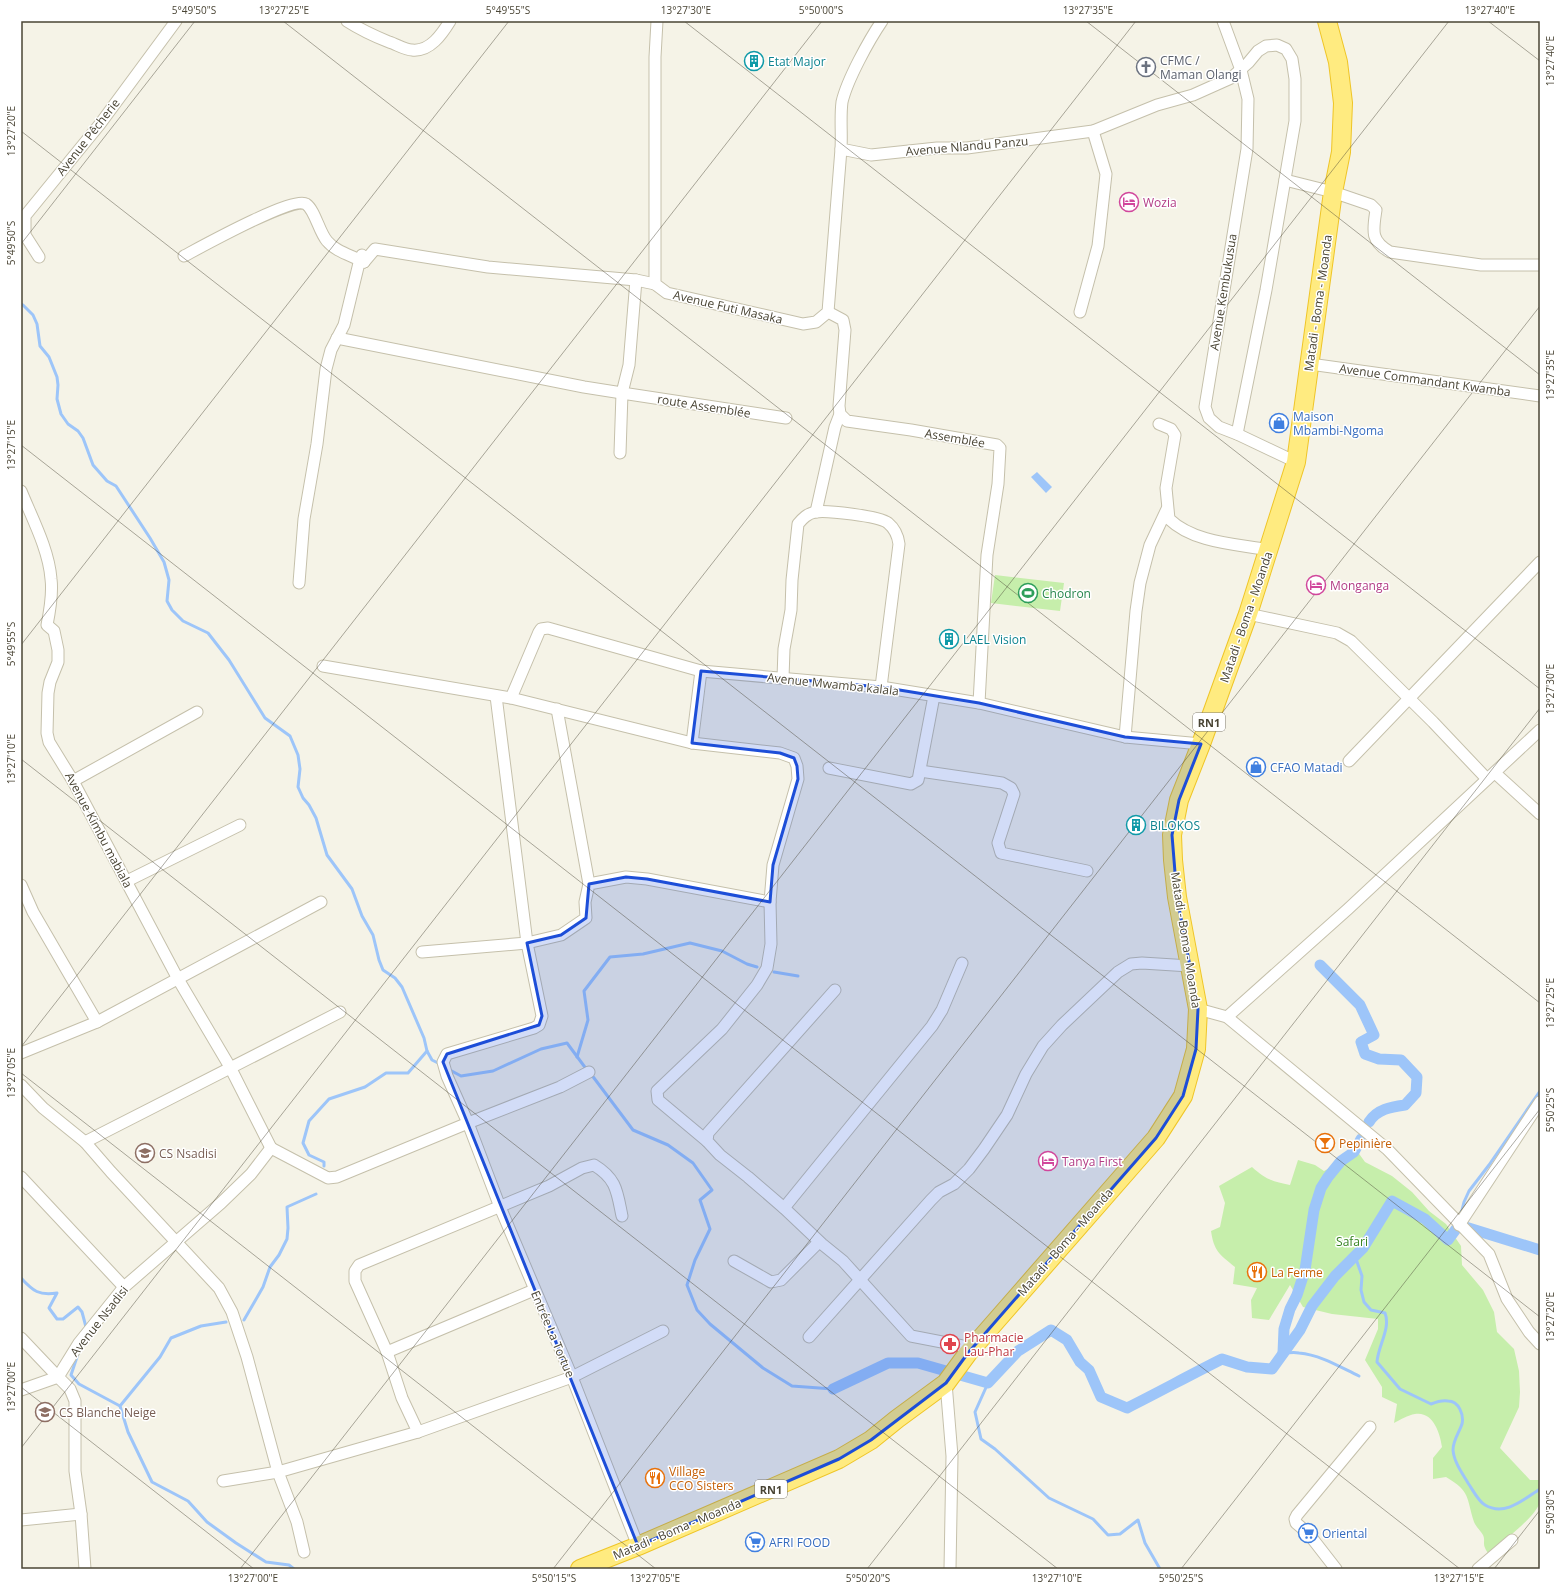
<svg xmlns="http://www.w3.org/2000/svg" width="1561" height="1590" font-family="'Open Sans',sans-serif">
  <rect width="100%" height="100%" fill="#f5f3e7"/>
  <!-- green -->
  <g fill="#c6eeab">
    <polygon points="995,575 1064,583 1060,611 991,603"/>
    <path d="M 1352,1144 L 1365,1162 L 1392,1176 L 1412,1192 L 1429,1211 L 1446,1224 L 1461,1246 L 1462,1265 L 1483,1290 L 1494,1312 L 1497,1332 L 1514,1349 L 1519,1371 L 1520,1392 L 1519,1407 L 1500,1448 L 1530,1480 L 1540,1480 C 1540,1486 1542,1496 1540,1502 C 1535,1518 1501,1543 1488,1553 C 1481,1543 1486,1542 1483,1535 C 1481,1531 1476,1527 1474,1522 C 1466,1497 1471,1492 1446,1477 L 1433,1479 L 1433,1458 L 1442,1447 C 1440,1433 1433,1411 1415,1414 C 1408,1415 1400,1420 1394,1423 L 1397,1404 L 1382,1397 L 1382,1387 L 1365,1360 L 1378,1329 L 1378,1319 L 1332,1314 L 1303,1307 L 1290,1285 L 1269,1320 L 1252,1318 L 1251,1300 L 1257,1288 L 1233,1284 L 1235,1267 C 1219,1254 1214,1251 1211,1231 L 1220,1227 L 1225,1203 L 1219,1186 L 1252,1167 C 1265,1179 1273,1182 1290,1185 L 1298,1160 L 1315,1165 L 1324,1171 C 1336,1166 1345,1155 1352,1144 Z"/>
  </g>
  <!-- water -->
  <polygon fill="#9dc5f9" points="1037,472 1052,487 1046,493 1031,477"/>
  <g fill="none" stroke-linecap="round" stroke-linejoin="round">
    <!-- stream -->
    <g stroke="#9dc5f9" stroke-width="3">
      <polyline points="21,304 23,305 33,315 37,324 40,346 49,357 57,377 58,385 57,399 61,414 68,424 78,431 83,438 93,465 107,481 116,486 150,538 164,562 169,580 167,601 172,610 183,621 208,633 229,660 265,718 290,736 298,755 300,769 298,787 303,798 309,805 316,818 327,855 352,889 362,916 373,935 379,960 383,970 395,978 402,987 424,1038 427,1051 432,1060 440,1064"/>
      <polyline points="774,972 798,976"/>
      <polyline points="577,1057 588,1020 584,991 610,957 643,954 690,943 722,951 747,964 757,967"/>
      <polyline points="448,1069 461,1076 493,1071 541,1049 567,1043 587,1070"/>
      <polyline points="591,1074 633,1130 668,1145 693,1163 712,1190 700,1200 710,1229 695,1260 687,1285 697,1310 710,1324 763,1368 792,1386 833,1389"/>
      <polyline points="324,1166 324,1162 309,1155 303,1143 309,1121 329,1099 365,1087 386,1073 408,1073 427,1051"/>
      <polyline points="1461,1214 1464,1202 1469,1191 1489,1165 1540,1091"/>
      <path d="M 1355,1256 L 1362,1276 L 1361,1290 L 1364,1302 L 1371,1310 L 1385,1313 C 1391,1328 1378,1346 1377,1362 L 1400,1389 L 1431,1404 C 1436,1402 1442,1400 1448,1401 C 1459,1401 1464,1415 1462,1424 C 1459,1433 1453,1440 1453,1450 C 1454,1462 1462,1473 1468,1483 C 1473,1490 1478,1501 1485,1505 C 1505,1517 1524,1499 1540,1489"/>
      <path d="M 21,1278 C 33,1291 39,1296 57,1293 L 49,1308 L 57,1319 L 63,1319 L 78,1307 L 82,1312 L 86,1327"/>
      <polyline points="244,1320 263,1287 270,1267 279,1255 287,1239 288,1228 287,1207 316,1194"/>
      <polyline points="226,1322 201,1326 171,1338 160,1357 120,1406 128,1432 152,1482 188,1501 207,1522 236,1543 266,1562 289,1565 294,1569"/>
      <path d="M 1283,1353 C 1289,1353 1294,1352 1299,1353 C 1321,1355 1340,1367 1359,1376"/>
      <polyline points="78,1354 71,1375 79,1384 120,1406"/>
      <polyline points="988,1383 975,1412 981,1439 995,1449 1049,1498 1093,1519 1108,1535 1120,1534 1138,1520 1145,1543 1160,1569"/>
    </g>
    <!-- canal -->
    <g stroke="#9dc5f9" stroke-width="11">
      <path d="M 1320,965 L 1360,1005 L 1374,1035 L 1361,1042 L 1365,1054 L 1379,1059 L 1401,1060 L 1417,1077 L 1416,1093 L 1405,1105 C 1391,1107 1377,1109 1369,1122"/>
      <polyline points="1283,1353 1284,1329 1290,1309 1297,1295 1305,1270 1314,1210 1321,1188 1328,1177 1341,1161 1354,1152 1361,1139"/>
      <path d="M 833,1389 L 888,1363 L 918,1363 L 988,1383 L 1018,1351 L 1051,1330 L 1067,1340 L 1080,1362 L 1089,1370 L 1101,1397 L 1127,1408 C 1159,1392 1190,1375 1222,1359 L 1247,1367 L 1272,1369 L 1300,1330 L 1312,1306 L 1335,1276 L 1363,1248 L 1392,1201 L 1425,1219 L 1448,1240 L 1459,1225 L 1540,1250"/>
    </g>
    <defs>
      <g id="minor">
        <path d="M 347,21 C 361,30 374,36 389,42 C 396,44 405,50 412,50 C 430,52 442,34 450,21"/>
        <polyline points="657,21 655,57 655,284 667,293 803,324 816,322 828,312 841,149"/>
        <path d="M 882,21 C 869,40 847,80 842,102 C 840,117 842,134 841,149 L 871,155 L 937,148 L 967,148 L 1093,131 L 1157,105 L 1193,95 L 1231,78 L 1248,63 L 1258,51 L 1266,46 L 1277,45 L 1286,49 L 1292,59 L 1295,79 L 1295,121 L 1266,290 L 1237,434"/>
        <polyline points="1223,21 1241,70 1248,99 1247,149 1205,407 1209,418 1219,427 1237,434 1296,462"/>
        <path d="M 1285,180 L 1333,192 L 1371,205 L 1376,210 C 1373,230 1370,241 1390,252 L 1481,265 L 1540,265"/>
        <path d="M 184,256 C 201,247 293,196 306,204 C 315,210 319,232 327,241 C 336,252 351,255 364,262"/>
        <polyline points="39,257 25,235 25,216 100,124 176,21"/>
        <polyline points="364,262 375,249 488,267 636,280 655,284"/>
        <polyline points="828,312 843,320 845,330 839,406 840,414 847,421 911,430 997,445 1000,448 998,484 987,555 979,703"/>
        <polyline points="1080,312 1098,246 1106,174 1093,131"/>
        <polyline points="337,338 584,387 622,393 629,365 636,280"/>
        <polyline points="1310,364 1540,396"/>
        <path d="M 1159,424 L 1171,429 L 1175,435 L 1166,488 L 1169,519 C 1194,543 1236,544 1269,550"/>
        <polyline points="620,453 622,393 786,418"/>
        <path d="M 21,491 C 32,518 49,550 51,579 C 53,594 50,610 47,625 L 54,631 L 58,650 L 58,662 L 50,682 L 48,693 L 47,733 L 49,742 L 73,781 L 178,979 L 230,1067 L 271,1148"/>
        <polyline points="816,512 835,427 840,414"/>
        <polyline points="299,583 304,519 317,444 326,369 331,350 344,325 359,263 362,255 364,262"/>
        <polyline points="1248,614 1337,633 1351,641 1433,722 1487,779"/>
        <polyline points="323,666 511,698 692,743 780,753 794,758 797,766 798,779 773,865 770,902 647,879 626,877 589,884 585,902 586,918 561,935 527,943 422,952"/>
        <path d="M 783,678 L 784,649 L 791,610 L 792,580 L 798,524 C 803,518 807,514 815,512 C 826,510 879,516 888,523 C 894,528 898,536 899,544 L 881,687"/>
        <polyline points="496,696 527,943 542,1016 539,1025 534,1028 447,1054 443,1062 447,1076 468,1123 500,1207 572,1377 638,1546"/>
        <polyline points="511,698 539,632 541,629 548,628 701,671 881,687 979,703 1125,737 1201,744"/>
        <polyline points="557,709 589,884"/>
        <polyline points="1125,737 1136,611 1140,583 1150,545 1167,509"/>
        <polyline points="692,743 701,671"/>
        <polyline points="1349,761 1540,562"/>
        <polyline points="829,768 911,784 918,780 934,696"/>
        <polyline points="920,771 1002,783 1011,788 1014,794 998,843 1001,853 1087,871"/>
        <polyline points="1495,773 1540,814"/>
        <polyline points="73,781 197,712"/>
        <polyline points="127,881 240,825"/>
        <polyline points="21,885 33,912 97,1022"/>
        <polyline points="835,990 708,1133 707,1141 720,1155 748,1177 784,1208 822,1244 843,1261 911,1336 973,1348"/>
        <polyline points="1198,1009 1227,1017 1387,1149 1489,1254 1507,1299 1529,1332 1540,1344"/>
        <polyline points="1227,1017 1348,909 1540,730"/>
        <polyline points="21,1053 97,1022 321,902"/>
        <polyline points="21,1085 43,1108 85,1142 111,1172 219,1288 232,1312 247,1357 278,1472 297,1522 304,1552"/>
        <polyline points="707,1141 658,1100 657,1091 722,1029 757,985 767,968 771,944 770,902"/>
        <polyline points="85,1142 340,1012"/>
        <polyline points="271,1148 328,1178 337,1177 468,1123 560,1087 589,1072"/>
        <polyline points="21,1177 124,1287"/>
        <polyline points="784,1208 932,1026 942,1010 962,963"/>
        <polyline points="1459,1225 1540,1102"/>
        <polyline points="734,1261 771,1282 781,1280 819,1242"/>
        <polyline points="809,1337 931,1200 939,1192 954,1184 969,1169 984,1149 1007,1115 1026,1074 1043,1046 1062,1025 1118,972 1131,964 1142,963 1190,966"/>
        <polyline points="21,1338 58,1377 21,1390"/>
        <polyline points="387,1352 534,1290"/>
        <polyline points="946,1383 952,1456 950,1569"/>
        <path d="M 418,1432 L 402,1398 L 387,1352 L 355,1281 L 355,1271 L 359,1265 L 549,1186 L 582,1168 L 594,1165 C 617,1179 617,1192 622,1216"/>
        <polyline points="223,1481 278,1472 418,1432 572,1377 663,1331"/>
        <polyline points="21,1520 81,1514"/>
        <polyline points="85,1569 81,1514 75,1471 75,1401 70,1389 58,1377 79,1343 124,1287 221,1203 251,1174 271,1148"/>
        <polyline points="1336,1569 1308,1533 1296,1523 1295,1519 1297,1515 1370,1427"/>
        <polyline points="1478,1569 1512,1540"/>
      </g>
      <polyline id="trunk" points="580,1569 638,1546 839,1459 871,1440 897,1419 946,1383 968,1353 1156,1138 1183,1096 1196,1049 1198,1009 1177,897 1173,860 1172,835 1179,800 1201,744 1248,614 1296,462 1333,192 1341,152 1343,103 1338,62 1327,21"/>
    </defs>
    <!-- minor casing -->
    <use href="#minor" stroke="#c5c0ab" stroke-width="13"/>
    <!-- trunk casing -->
    <use href="#trunk" stroke="#efc527" stroke-width="20"/>
    <!-- minor -->
    <use href="#minor" stroke="#fff" stroke-width="11"/>
    <!-- trunk -->
    <use href="#trunk" stroke="#ffeb80" stroke-width="18"/>
  </g>
  <!-- marked area -->
  <path fill="#1d4ed8" fill-opacity="0.2" stroke="#1d4ed8" stroke-width="3" stroke-linejoin="round" d="M 701,671 L 881,687 L 979,703 L 1125,737 L 1201,744 L 1179,800 L 1172,835 L 1177,897 L 1198,1009 L 1196,1049 L 1183,1096 L 1156,1138 L 968,1353 L 946,1383 L 871,1440 L 839,1459 L 638,1546 L 443,1062 L 447,1054 L 539,1025 L 542,1016 L 527,943 L 561,935 L 586,918 L 589,884 L 626,877 L 647,879 L 770,902 L 773,865 L 798,779 L 797,766 L 794,758 L 780,753 L 692,743 Z"/>
  <!-- ticks -->
  <path fill="none" stroke="#4a4535" stroke-width="1" stroke-opacity="0.45" d="M 283,21 L 1540,1003M 684,21 L 1540,689M 1086,21 L 1540,375M 1488,21 L 1540,61M 21,131 L 1540,1317M 21,244 L 195,21M 21,445 L 1460,1569M 21,645 L 509,21M 21,759 L 1058,1569M 21,1047 L 822,21M 21,1073 L 656,1569M 21,1387 L 254,1569M 21,1448 L 1136,21M 240,1569 L 1449,21M 553,1569 L 1540,306M 867,1569 L 1540,708M 1181,1569 L 1540,1109M 1494,1569 L 1540,1510"/>
  <!-- icons -->
  <defs>
    <symbol id="building-ring" viewBox="-11 -11 22 22"><circle r="9.5" fill="#fff" stroke="#0f9aa8" stroke-width="1.5"/><path d="M-4-6H4V6H1V3H-1V6H-4ZM-2.5-4.3h1.7v1.8h-1.7ZM.8-4.3h1.7v1.8H.8ZM-2.5-1h1.7V.8h-1.7ZM.8-1h1.7V.8H.8Z" fill="#0f9aa8"/></symbol>
    <symbol id="church-ring" viewBox="-11 -11 22 22"><circle r="9.5" fill="#fff" stroke="#6b7280" stroke-width="1.5"/><path d="M-1.2-6h2.4v3.5h3.3v2.4h-3.3V6h-2.4V-.1h-3.3v-2.4h3.3Z" fill="#6b7280"/></symbol>
    <symbol id="hotel-ring" viewBox="-11 -11 22 22"><circle r="9.5" fill="#fff" stroke="#d1479c" stroke-width="1.5"/><path d="M-6-4.5h1.5V1H6V5H4.5V3h-9V5H-6ZM-4 0a1.8 1.8 0 1 1 3.6 0ZM.5 0V-2.5h3Q6-2.5 6 0Z" fill="#d1479c"/></symbol>
    <symbol id="shop-ring" viewBox="-11 -11 22 22"><circle r="9.5" fill="#fff" stroke="#3f7fe0" stroke-width="1.5"/><path d="M-5-2.5h2.3a2.7 3.5 0 0 1 5.4 0H5L5.5 6h-11ZM-1.5-2.5h3a1.5 2.3 0 0 0-3 0Z" fill="#3f7fe0"/></symbol>
    <symbol id="stadium-ring" viewBox="-11 -11 22 22"><circle r="9.5" fill="#fff" stroke="#2e9e5b" stroke-width="1.5"/><path d="M0-5a6.5 5 0 1 0 0 10a6.5 5 0 1 0 0-10ZM-3.5-1.8h7v3.6h-7Z" fill="#2e9e5b"/></symbol>
    <symbol id="bar-ring" viewBox="-11 -11 22 22"><circle r="9.5" fill="#fff" stroke="#e8710a" stroke-width="1.5"/><path d="M-6-5H6L.8 .8V4.5H3.5V6h-7V4.5H-.8V.8Z" fill="#e8710a"/></symbol>
    <symbol id="school-ring" viewBox="-11 -11 22 22"><circle r="9.5" fill="#fff" stroke="#8d6e63" stroke-width="1.5"/><path d="M0-5L7-2L0 1L-7-2ZM-4 1L0 2.5L4 1V4Q0 6-4 4Z" fill="#8d6e63"/></symbol>
    <symbol id="restaurant-ring" viewBox="-11 -11 22 22"><circle r="9.5" fill="#fff" stroke="#e8710a" stroke-width="1.5"/><path d="M-5-6h1v4h1v-4h1v4h1v-4h1v5L-1.5 .5V6h-2V.5L-5-1ZM5-6V6H3V1.5H1.5Q1.5-4 5-6Z" fill="#e8710a"/></symbol>
    <symbol id="pharmacy-ring" viewBox="-11 -11 22 22"><circle r="9.5" fill="#fff" stroke="#e0444e" stroke-width="1.5"/><path d="M-2-6h4v4h4v4h-4v4h-4v-4h-4v-4h4Z" fill="#e0444e"/></symbol>
    <symbol id="supermarket-ring" viewBox="-11 -11 22 22"><circle r="9.5" fill="#fff" stroke="#3f7fe0" stroke-width="1.5"/><path d="M-6-5.5h2.5l.6 2H6L4.5 2H-2.5L-4.4-4H-6ZM-1.5 3.2a1.3 1.3 0 1 0 .1 0ZM3 3.2a1.3 1.3 0 1 0 .1 0Z" fill="#3f7fe0"/></symbol>
  </defs>
  <g fill-rule="evenodd">
    <use href="#building-ring" x="743" y="50" width="22" height="22"/>
    <use href="#church-ring" x="1135" y="56" width="22" height="22"/>
    <use href="#hotel-ring" x="1118" y="191" width="22" height="22"/>
    <use href="#shop-ring" x="1268" y="412" width="22" height="22"/>
    <use href="#hotel-ring" x="1305" y="574" width="22" height="22"/>
    <use href="#stadium-ring" x="1017" y="582" width="22" height="22"/>
    <use href="#building-ring" x="938" y="628" width="22" height="22"/>
    <use href="#shop-ring" x="1245" y="756" width="22" height="22"/>
    <use href="#building-ring" x="1125" y="814" width="22" height="22"/>
    <use href="#bar-ring" x="1314" y="1132" width="22" height="22"/>
    <use href="#school-ring" x="134" y="1142" width="22" height="22"/>
    <use href="#hotel-ring" x="1037" y="1150" width="22" height="22"/>
    <use href="#restaurant-ring" x="1246" y="1261" width="22" height="22"/>
    <use href="#pharmacy-ring" x="939" y="1333" width="22" height="22"/>
    <use href="#school-ring" x="34" y="1401" width="22" height="22"/>
    <use href="#restaurant-ring" x="644" y="1467" width="22" height="22"/>
    <use href="#supermarket-ring" x="1297" y="1522" width="22" height="22"/>
    <use href="#supermarket-ring" x="744" y="1531" width="22" height="22"/>
  </g>
  <g text-anchor="middle" dominant-baseline="central" stroke-width="3" stroke-linejoin="round" paint-order="stroke">
    <!-- shield labels -->
    <g fill="#fff" stroke="#807d72" stroke-width="1">
      <rect x="1193" y="713" width="32" height="18" rx="3"/>
      <rect x="755" y="1480" width="32" height="18" rx="3"/>
    </g>
    <g font-size="11" font-weight="bold" fill="#4a4535">
      <text x="1209" y="722">RN1</text>
      <text x="771" y="1489">RN1</text>
    </g>
    <!-- worship labels -->
    <g font-size="12" fill="#5b616d" stroke="#fff" text-anchor="start">
      <text x="1160" y="60">CFMC /<tspan x="1160" dy="14">Maman Olangi</tspan></text>
    </g>
    <!-- culture labels -->
    <g font-size="12" fill="#0d838f" stroke="#fff" text-anchor="start">
      <text x="768" y="61">Etat Major</text>
      <text x="963" y="639">LAEL Vision</text>
      <text x="1150" y="825">BILOKOS</text>
    </g>
    <!-- street labels -->
    <g font-size="12" fill="#4a4535" stroke="#fff">
      <text transform="translate(88 137) rotate(-52)">Avenue Pêcherie</text>
      <text transform="translate(967 146) rotate(-5)">Avenue Nlandu Panzu</text>
      <text transform="translate(1223 292) rotate(-81)">Avenue Kembukusua</text>
      <text transform="translate(1318 303) rotate(-82)">Matadi - Boma - Moanda</text>
      <text transform="translate(728 307) rotate(13)">Avenue Futi Masaka</text>
      <text transform="translate(1425 380) rotate(8)">Avenue Commandant Kwamba</text>
      <text transform="translate(704 406) rotate(9)">route Assemblée</text>
      <text transform="translate(955 438) rotate(10)">Assemblée</text>
      <text transform="translate(1246 617) rotate(-71)">Matadi - Boma - Moanda</text>
      <text transform="translate(833 684) rotate(6)">Avenue Mwamba kalala</text>
      <text transform="translate(99 830) rotate(62)">Avenue Kimbu mabiala</text>
      <text transform="translate(1186 940) rotate(81)">Matadi - Boma - Moanda</text>
      <text transform="translate(1065 1242) rotate(-49)">Matadi - Boma - Moanda</text>
      <text transform="translate(99 1321) rotate(-52)">Avenue Nsadisi</text>
      <text transform="translate(553 1334) rotate(67)">Entrée La Tortue</text>
      <text transform="translate(677 1529) rotate(-23)">Matadi - Boma - Moanda</text>
    </g>
    <!-- hotel labels -->
    <g font-size="12" fill="#b23c85" stroke="#fff" text-anchor="start">
      <text x="1143" y="202">Wozia</text>
      <text x="1330" y="585">Monganga</text>
      <text x="1062" y="1161">Tanya First</text>
    </g>
    <!-- shop labels -->
    <g font-size="12" fill="#366cbe" stroke="#fff" text-anchor="start">
      <text x="1293" y="416">Maison<tspan x="1293" dy="14">Mbambi-Ngoma</tspan></text>
      <text x="1270" y="767">CFAO Matadi</text>
      <text x="1322" y="1533">Oriental</text>
      <text x="769" y="1542">AFRI FOOD</text>
    </g>
    <!-- leisure labels -->
    <g font-size="12" fill="#27864d" stroke="#fff" text-anchor="start">
      <text x="1042" y="593">Chodron</text>
    </g>
    <!-- food labels -->
    <g font-size="12" fill="#c56008" stroke="#fff" text-anchor="start">
      <text x="1339" y="1143">Pepinière</text>
      <text x="1271" y="1272">La Ferme</text>
      <text x="669" y="1471">Village<tspan x="669" dy="14">CCO Sisters</tspan></text>
    </g>
    <!-- education labels -->
    <g font-size="12" fill="#785e54" stroke="#fff" text-anchor="start">
      <text x="159" y="1153">CS Nsadisi</text>
      <text x="59" y="1412">CS Blanche Neige</text>
    </g>
    <!-- park labels -->
    <g font-size="12" fill="#378321" stroke="#fff">
      <text x="1352" y="1241">Safari</text>
    </g>
    <!-- health labels -->
    <g font-size="12" fill="#be3a42" stroke="#fff" text-anchor="start">
      <text x="964" y="1337">Pharmacie<tspan x="964" dy="14">Lau-Phar</tspan></text>
    </g>
  </g>
  <!-- border -->
  <rect width="1561" height="1590" fill="none" stroke="#ffffff" stroke-width="44"/>
  <rect x="22" y="22" width="1517" height="1546" fill="none" stroke="#4a4535" stroke-width="1.5"/>
  <g font-size="10" text-anchor="middle" fill="#4a4535">
    <text x="194" y="14">5°49'50"S</text>
    <text x="284" y="14">13°27'25"E</text>
    <text x="508" y="14">5°49'55"S</text>
    <text x="686" y="14">13°27'30"E</text>
    <text x="821" y="14">5°50'00"S</text>
    <text x="1088" y="14">13°27'35"E</text>
    <text x="1490" y="14">13°27'40"E</text>
    <text transform="translate(1550 61) rotate(-90)" y="4">13°27'40"E</text>
    <text transform="translate(11 131) rotate(-90)" y="4">13°27'20"E</text>
    <text transform="translate(11 243) rotate(-90)" y="4">5°49'50"S</text>
    <text transform="translate(1550 375) rotate(-90)" y="4">13°27'35"E</text>
    <text transform="translate(11 445) rotate(-90)" y="4">13°27'15"E</text>
    <text transform="translate(11 644) rotate(-90)" y="4">5°49'55"S</text>
    <text transform="translate(1550 689) rotate(-90)" y="4">13°27'30"E</text>
    <text transform="translate(11 759) rotate(-90)" y="4">13°27'10"E</text>
    <text transform="translate(1550 1003) rotate(-90)" y="4">13°27'25"E</text>
    <text transform="translate(11 1073) rotate(-90)" y="4">13°27'05"E</text>
    <text transform="translate(1550 1110) rotate(-90)" y="4">5°50'25"S</text>
    <text transform="translate(1550 1317) rotate(-90)" y="4">13°27'20"E</text>
    <text transform="translate(11 1387) rotate(-90)" y="4">13°27'00"E</text>
    <text transform="translate(1550 1512) rotate(-90)" y="4">5°50'30"S</text>
    <text x="253" y="1582">13°27'00"E</text>
    <text x="554" y="1582">5°50'15"S</text>
    <text x="655" y="1582">13°27'05"E</text>
    <text x="868" y="1582">5°50'20"S</text>
    <text x="1057" y="1582">13°27'10"E</text>
    <text x="1181" y="1582">5°50'25"S</text>
    <text x="1459" y="1582">13°27'15"E</text>
  </g>
</svg>
